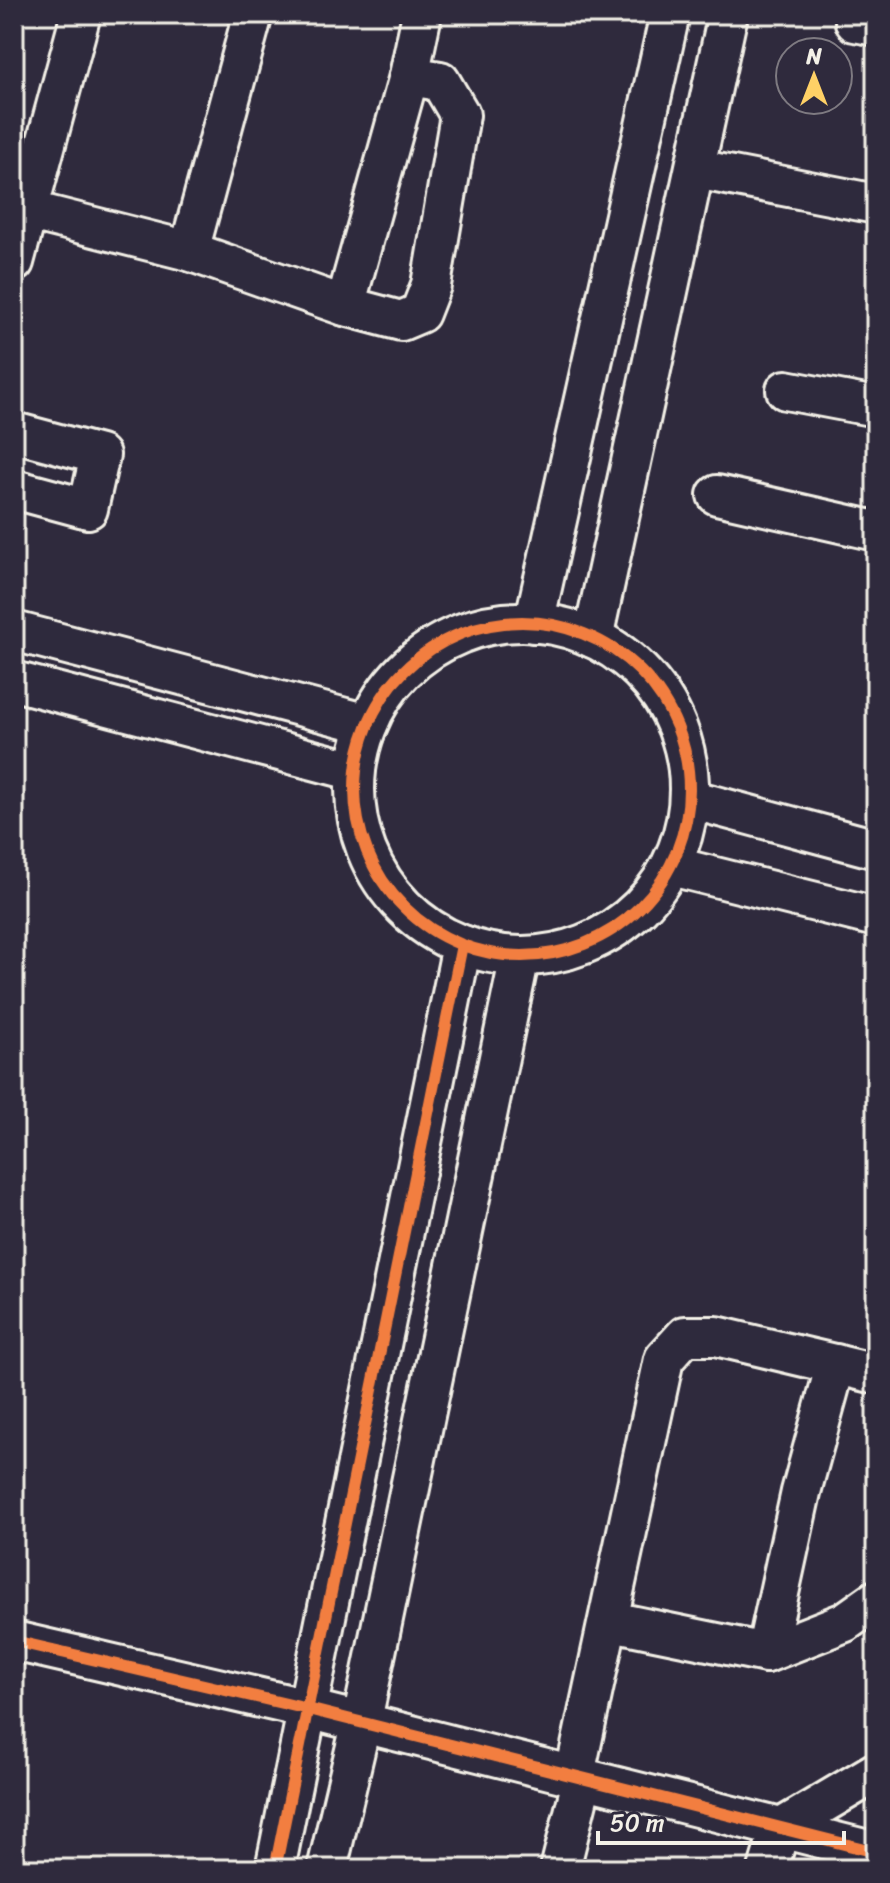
<svg xmlns="http://www.w3.org/2000/svg" width="890" height="1883" font-family="Sriracha,sans-serif">
  <rect width="100%" height="100%" fill="#2f2a3d"/>
  <filter id="ink" filterUnits="userSpaceOnUse"><feTurbulence type="fractalNoise" baseFrequency=".0125" numOctaves="2"/><feDisplacementMap in="SourceGraphic" scale="16" xChannelSelector="R" yChannelSelector="G"/><feConvolveMatrix kernelMatrix="1 2 1 2 8 2 1 2 1" color-interpolation-filters="sRGB"/></filter>
  <g filter="url(#ink)">
    <g fill="none" stroke-linecap="round" stroke-linejoin="round">
      <defs>
        <g id="minor">
          <polyline points="855,22 876,26"/>
          <polyline points="696,169 876,204"/>
          <polyline points="27,210 189,251 345,306 409,76 422,14"/>
          <polyline points="189,251 253,14"/>
          <polyline points="14,262 81,14"/>
          <polyline points="345,306 401,321 420,313 431,285 460,115 440,81 409,76"/>
          <polyline points="786,390 876,407"/>
          <polyline points="14,432 100,455 88,509 14,489"/>
          <polyline points="717,495 876,531"/>
          <circle cx="522" cy="789" r="167"/>
          <polyline points="534,623 670,14"/>
          <polyline points="14,631 368,724"/>
          <polyline points="593,638 728,14"/>
          <polyline points="14,681 355,771"/>
          <polyline points="690,799 876,849"/>
          <polyline points="671,866 876,917"/>
          <polyline points="611,1621 766,1653 845,1622 876,1600"/>
          <polyline points="14,1641 308,1709 876,1852"/>
          <polyline points="766,1653 801,1492 836,1364"/>
          <polyline points="575,1774 664,1359 685,1336 716,1336 876,1374"/>
          <polyline points="275,1869 462,945"/>
          <polyline points="327,1869 361,1725 520,956"/>
          <polyline points="560,1869 583,1777"/>
          <polyline points="768,1869 780,1829 876,1772"/>
        </g>
      </defs>
      <!-- minor casing -->
      <use href="#minor" stroke="#f4f1e8" stroke-width="44"/>
      <!-- minor -->
      <use href="#minor" stroke="#2f2a3d" stroke-width="38"/>
      <defs>
        <g id="cycleway">
          <circle cx="522" cy="789" r="167"/>
          <polyline points="14,1641 308,1709 876,1852"/>
          <polyline points="275,1869 462,945"/>
        </g>
      </defs>
      <!-- cycleway casing -->
      <use href="#cycleway" stroke="#2f2a3d" stroke-width="17"/>
      <!-- cycleway -->
      <use href="#cycleway" stroke="#f27e40" stroke-width="12"/>
    </g>
  </g>
  <!-- margin -->
  <rect width="890" height="1883" fill="none" stroke="#2f2a3d" stroke-width="48"/>
  <rect x="24" y="24" width="842" height="1835" fill="none" stroke="#f4f1e8" stroke-width="3" filter="url(#ink)"/>
  <!-- north arrow -->
  <g transform="translate(814 76)"><circle r="38" fill="#2f2a3d" stroke="#7e7a81" stroke-width="2"/>
  <path d="M0-6L14 30L0 20L-14 30Z" fill="#ffd166"/>
  <text y="-12" font-size="22" font-weight="bold" text-anchor="middle" fill="#f4f1e8">N</text>
  </g>
  <!-- scale -->
  <path d="M598 1831v12h246v-12" fill="none" stroke="#f4f1e8" stroke-width="4"/>
  <text x="610" y="1831" font-size="24" fill="#f4f1e8" stroke="#2f2a3d" stroke-width="6" paint-order="stroke">50 m</text>
</svg>
